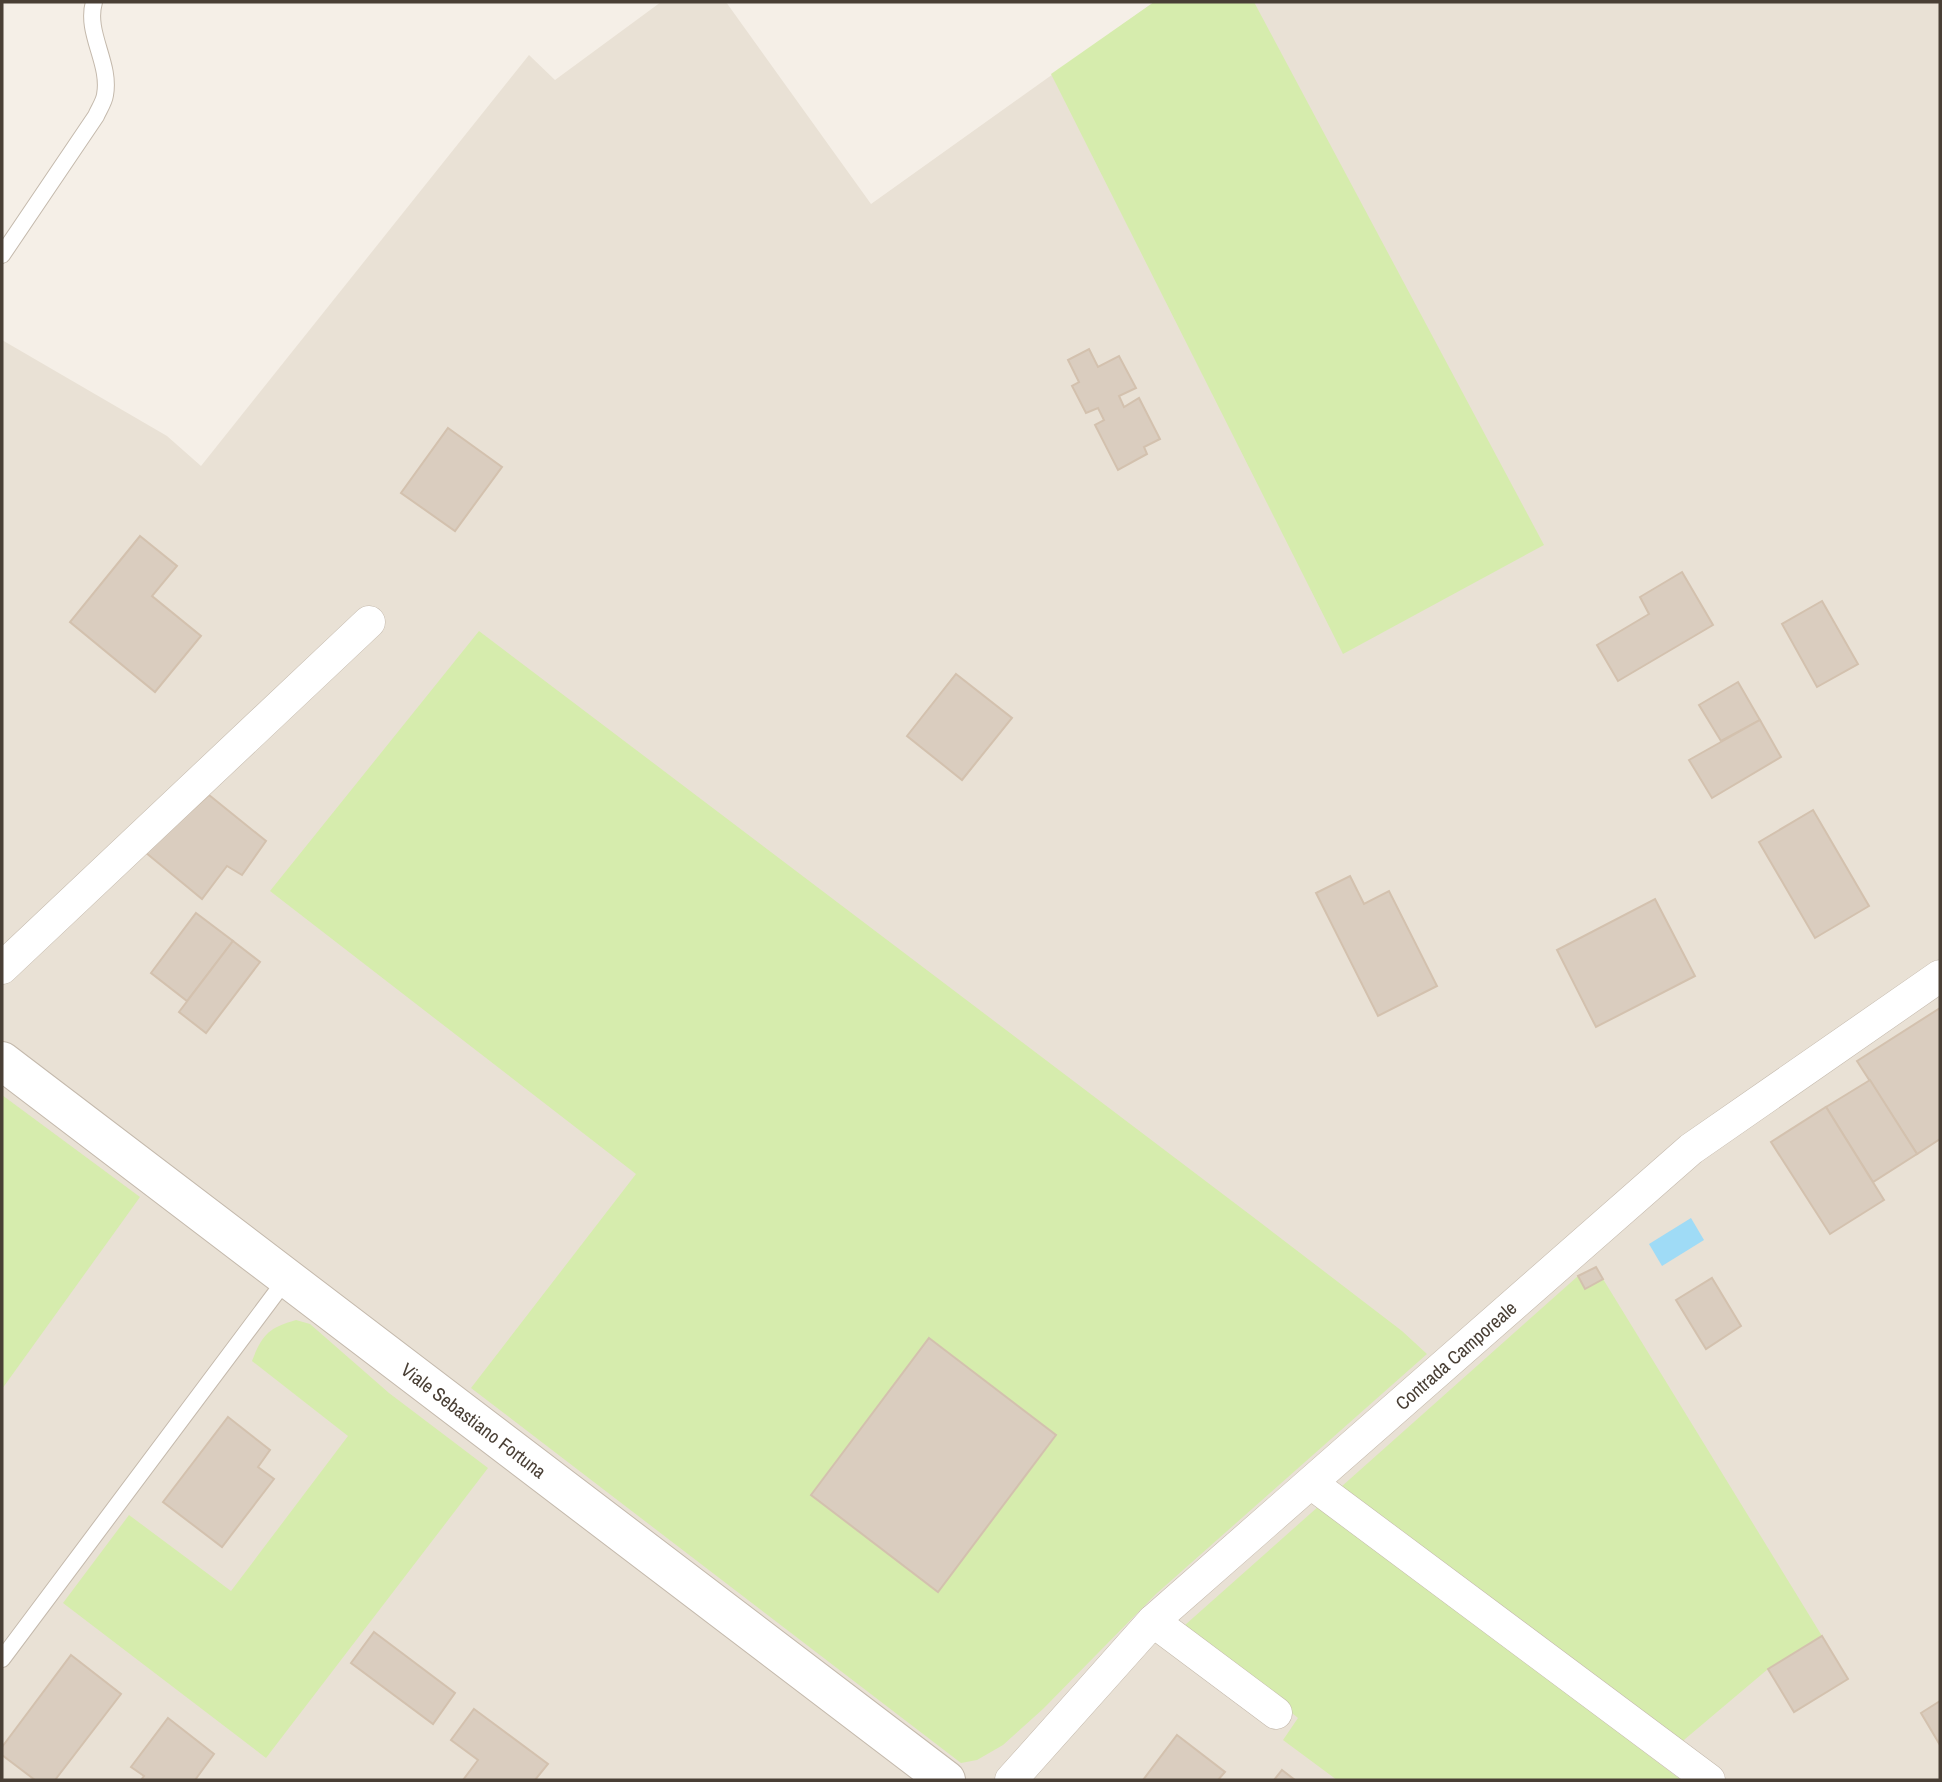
<svg xmlns="http://www.w3.org/2000/svg" width="1942" height="1782" font-family="'Archivo Narrow',sans-serif">
  <rect width="100%" height="100%" fill="#f5efe7"/>
  <!-- residential -->
  <polygon fill="#e9e1d5" points="661,2 726,2 871,204 1154,2 1940,2 1940,1780 2,1780 2,340 167,436 201,466 529,55 555,80"/>
  <!-- green -->
  <g fill="#d6ecad">
    <polygon points="1154,2 1254,2 1544,545 1343,654 1051,74"/>
    <polygon points="479,631 1261,1223 1402,1331 1427,1354 1156,1594 1043,1709 1003,1745 977,1760 961,1763 471,1388 636,1174 270,891"/>
    <polygon points="2,1095 140,1197 2,1389"/>
    <polygon points="1578,1276 1585,1289 1603,1279 1822,1636 1768,1669 1678,1745 1341,1487"/>
    <path d="M 296,1320 L 310,1324 L 389,1393 L 488,1468 L 266,1758 L 63,1603 L 129,1515 L 231,1591 L 348,1436 L 252,1361 C 262,1335 268,1328 296,1320 Z"/>
    <polygon points="1320,1505 1681,1780 1337,1780 1283,1740 1298,1718 1185,1625"/>
  </g>
  <!-- water -->
  <polygon fill="#9fdbf6" points="1691,1218 1704,1240 1662,1266 1649,1244"/>
  <!-- building -->
  <g fill="#dacdbf" stroke="#d3c1ae" stroke-width="2">
    <polygon points="1089,349 1098,367 1119,356 1136,388 1119,396 1124,407 1139,398 1160,439 1144,447 1147,454 1118,470 1095,425 1104,420 1098,408 1086,413 1072,386 1079,382 1068,360"/>
    <polygon points="448,428 502,467 455,531 401,493"/>
    <polygon points="140,536 177,566 152,596 201,636 155,692 70,622"/>
    <polygon points="1682,572 1713,625 1618,681 1597,645 1649,614 1640,597"/>
    <polygon points="1822,601 1858,664 1817,687 1782,624"/>
    <polygon points="956,674 1012,718 962,780 907,736"/>
    <polygon points="1738,682 1760,720 1721,741 1699,705"/>
    <polygon points="1760,720 1781,757 1712,798 1689,760"/>
    <polygon points="209,795 266,841 242,875 227,866 202,899 145,852"/>
    <polygon points="1813,810 1869,906 1815,938 1759,842"/>
    <polygon points="1350,876 1364,904 1389,891 1437,986 1378,1016 1316,893"/>
    <polygon points="1655,899 1695,976 1596,1027 1557,950"/>
    <polygon points="196,913 233,941 187,1001 151,973"/>
    <polygon points="233,941 260,962 206,1033 179,1012"/>
    <polygon points="1940,1008 1940,1139 1917,1154 1857,1061"/>
    <polygon points="1870,1080 1917,1154 1873,1182 1826,1107"/>
    <polygon points="1826,1107 1884,1200 1830,1234 1771,1142"/>
    <polygon points="1596,1267 1603,1279 1585,1289 1578,1276"/>
    <polygon points="1712,1278 1741,1326 1706,1349 1676,1300"/>
    <polygon points="929,1338 1056,1435 938,1592 811,1495"/>
    <polygon points="228,1417 270,1450 258,1467 274,1479 222,1547 163,1502"/>
    <polygon points="374,1632 455,1693 433,1724 351,1663"/>
    <polygon points="1822,1636 1848,1679 1794,1712 1768,1669"/>
    <polygon points="71,1655 121,1694 55,1780 35,1780 2,1755 2,1747"/>
    <polygon points="1940,1701 1940,1745 1921,1713"/>
    <polygon points="474,1709 548,1764 535,1780 463,1780 478,1760 451,1740"/>
    <polygon points="168,1718 214,1754 195,1780 141,1780 144,1776 131,1767"/>
    <polygon points="1177,1735 1225,1772 1218,1780 1143,1780"/>
    <polygon points="1282,1770 1295,1780 1274,1780"/>
  </g>
  <g fill="none" stroke-linecap="round" stroke-linejoin="round">
    <defs>
      <g id="service">
        <path d="M 2,255 L 96,116 C 99,109 104,102 105,95 C 111,63 85,33 94,2"/>
        <polyline points="2,1659 287,1278"/>
      </g>
      <g id="minor">
        <polyline points="2,968 369,622"/>
        <polyline points="1311,1483 1709,1780"/>
        <polyline points="1153,1621 1276,1713"/>
        <path id="s1" d="M 1011,1780 L 1153,1621 L 1691,1149 L 1940,976"/>
      </g>
      <g id="tertiary">
        <path id="s2" d="M 2,1061 L 946,1780"/>
      </g>
    </defs>
    <!-- service casing -->
    <use href="#service" stroke="#c4b9ac" stroke-width="18"/>
    <!-- minor casing -->
    <use href="#minor" stroke="#c4b9ac" stroke-width="33"/>
    <!-- tertiary casing -->
    <use href="#tertiary" stroke="#c4b9ac" stroke-width="40"/>
    <!-- service -->
    <use href="#service" stroke="#fff" stroke-width="16"/>
    <!-- minor -->
    <use href="#minor" stroke="#fff" stroke-width="32"/>
    <!-- tertiary -->
    <use href="#tertiary" stroke="#fff" stroke-width="38"/>
  </g>
  <g text-anchor="middle" dominant-baseline="central" stroke-width="5" stroke-linejoin="round" paint-order="stroke">
    <!-- street labels -->
    <g font-size="19" fill="#493f35" stroke="#fff">
      <text stroke="none"><textPath href="#s1" startOffset="616">Contrada Camporeale</textPath></text>
      <text stroke="none"><textPath href="#s2" startOffset="593">Viale Sebastiano Fortuna</textPath></text>
    </g>
  </g>
  <!-- border -->
  <rect width="1942" height="1782" fill="none" stroke="#493f35" stroke-width="7"/>
</svg>
